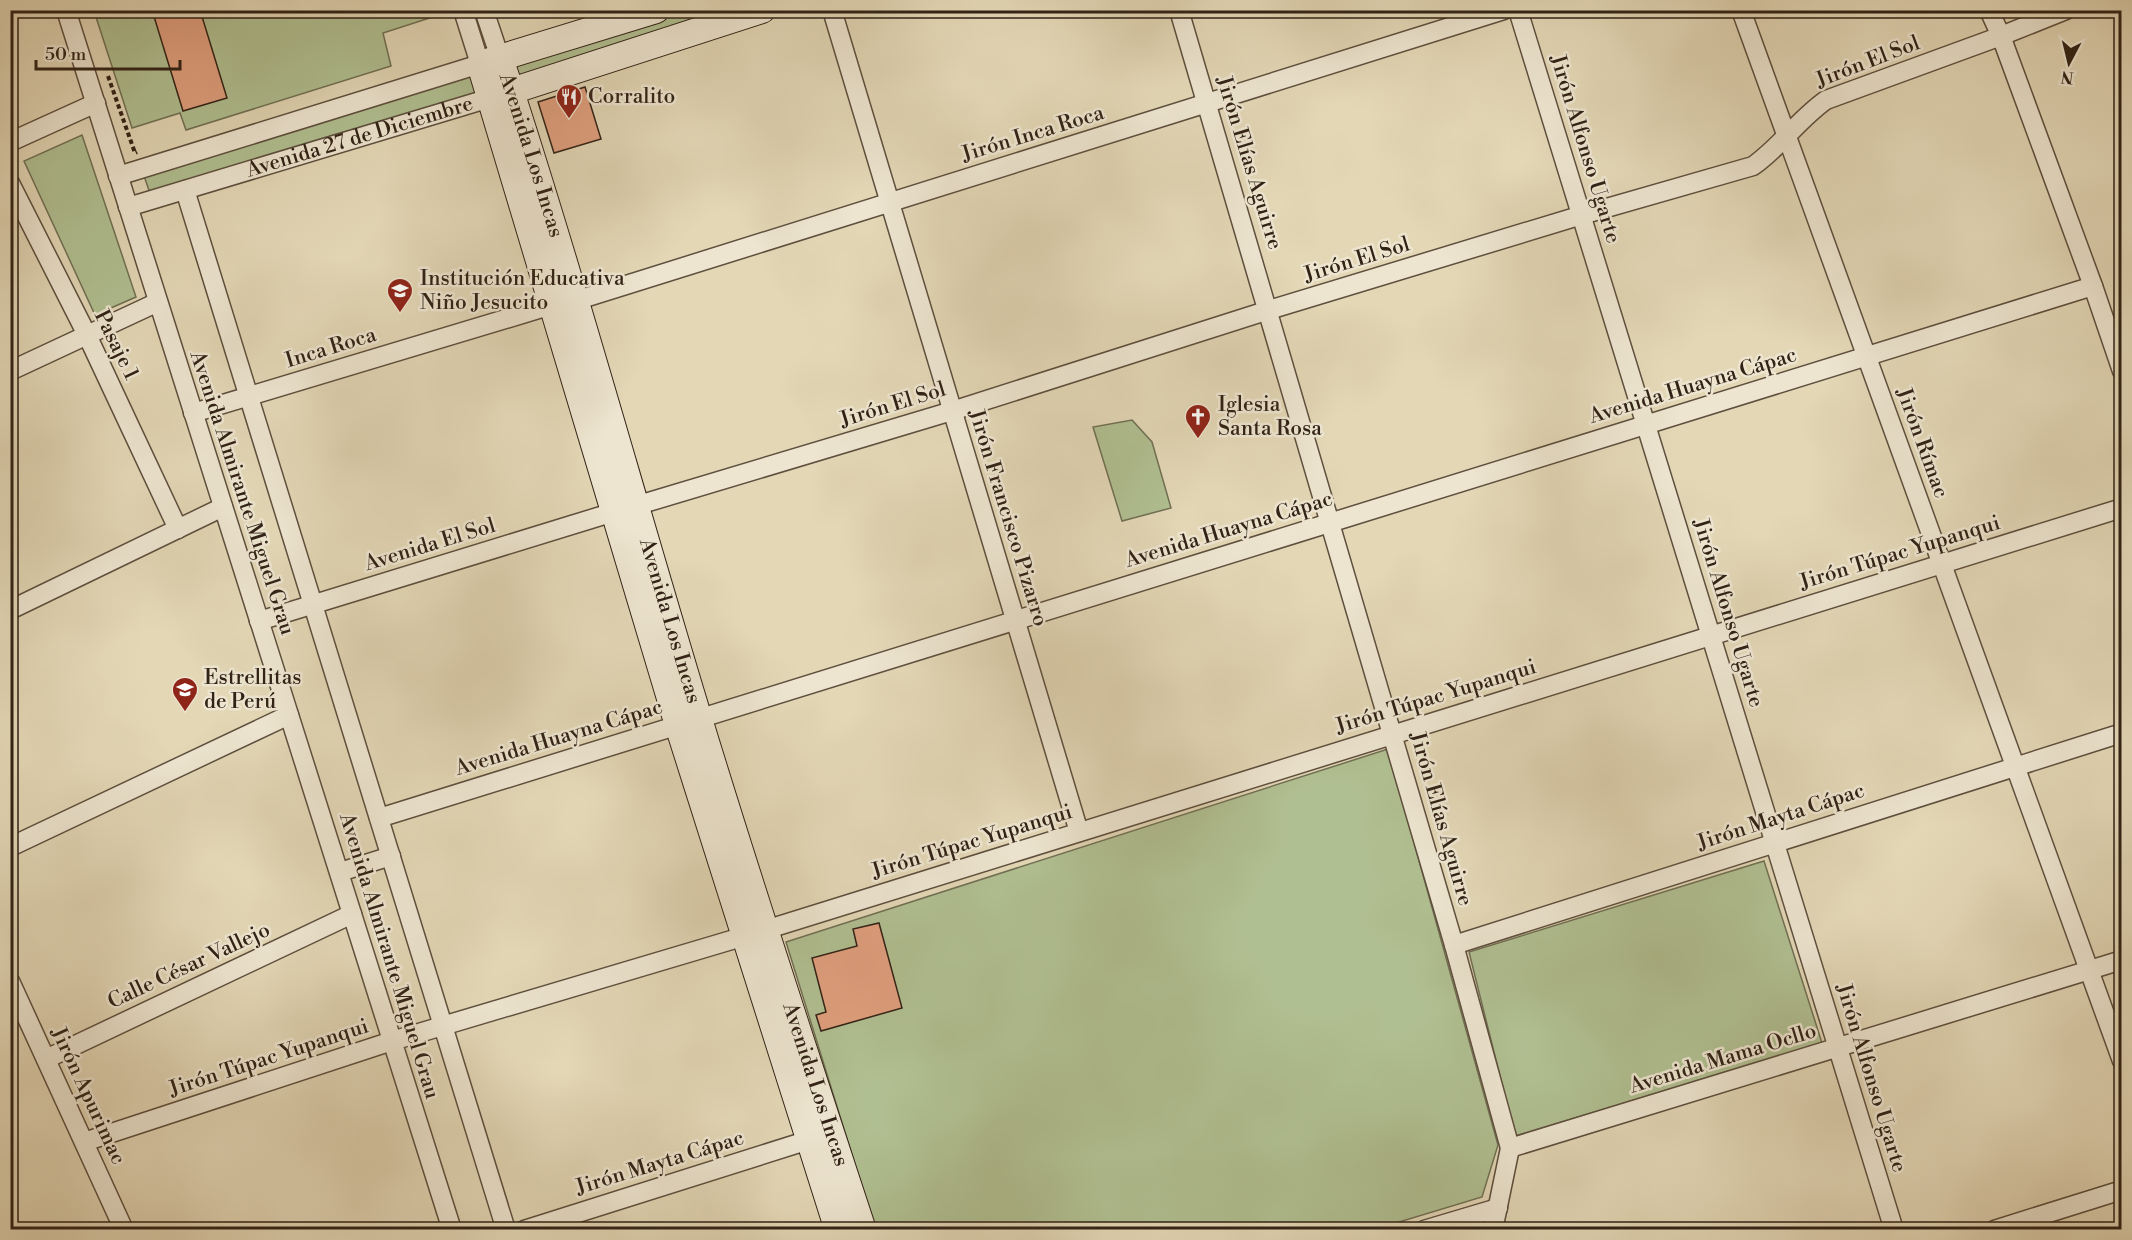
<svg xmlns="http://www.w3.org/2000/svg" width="2132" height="1240" font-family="'Libre Bodoni',serif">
  <rect width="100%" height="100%" fill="#e3d7b6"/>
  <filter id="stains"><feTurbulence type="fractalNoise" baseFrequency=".00333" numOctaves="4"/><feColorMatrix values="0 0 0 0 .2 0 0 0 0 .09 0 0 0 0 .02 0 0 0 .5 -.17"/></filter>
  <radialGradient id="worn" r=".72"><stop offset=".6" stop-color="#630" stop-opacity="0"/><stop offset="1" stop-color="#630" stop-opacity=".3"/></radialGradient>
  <!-- green -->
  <g fill="#b0bf91" stroke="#707054" stroke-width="1.5">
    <polygon points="441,10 442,14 383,33 391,66 186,130 180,113 132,128 94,11"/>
    <polygon points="681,11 737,11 513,79 508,64"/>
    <polygon points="473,75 479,94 150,193 144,176"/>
    <polygon points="82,135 136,297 95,315 24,161"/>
    <polygon points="1132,420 1152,442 1171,508 1122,521 1093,427"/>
    <polygon points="1388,749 1498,1145 1482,1197 1376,1229 875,1229 786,942"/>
    <polygon points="1764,861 1822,1043 1515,1136 1469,952"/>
  </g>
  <!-- building -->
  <g fill="#e09f7e" stroke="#312216" stroke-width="1.5">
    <polygon points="152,10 200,10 227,98 183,111"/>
    <polygon points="585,87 601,139 554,153 538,102"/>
    <polygon points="879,923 902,1008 821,1031 816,1015 826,1012 812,958 857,946 853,929"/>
  </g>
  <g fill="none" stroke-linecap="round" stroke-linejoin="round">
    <defs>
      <g id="street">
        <polyline points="66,10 452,1230"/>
        <polyline points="484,10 500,58"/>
        <polyline points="832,10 1079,832"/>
        <polyline points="1179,10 1454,945 1510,1148 1493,1230"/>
        <polyline points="1518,10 1894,1230"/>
        <polyline points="1741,10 2122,1061"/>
        <polyline points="1989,10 2001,36 2093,286 2122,371"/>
        <polyline points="10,142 96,103"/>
        <polyline points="118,176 480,64 463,10"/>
        <polyline points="10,183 87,335 178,529"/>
        <polyline points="185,190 506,1230"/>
        <path id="s1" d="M 128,207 L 490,98"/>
        <polyline points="575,301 1504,10"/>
        <polyline points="10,371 158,302"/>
        <polyline points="193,413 552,305"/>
        <path d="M 635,506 L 952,411 L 1269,310 L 1582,215 L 1753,166 C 1780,147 1799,119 1826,100 L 2001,36 L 2066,10"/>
        <polyline points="10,610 223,507"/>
        <polyline points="259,621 614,512"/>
        <polyline points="379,818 2093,286"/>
        <polyline points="10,847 289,715"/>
        <polyline points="340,872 391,856"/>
        <polyline points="765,930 2122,508"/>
        <polyline points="1454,945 2122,733"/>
        <polyline points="10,981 124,1230"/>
        <polyline points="46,1059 352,914"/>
        <polyline points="84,1142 392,1041 745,936"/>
        <polyline points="1510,1148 2122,960"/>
        <polyline points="524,1230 809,1140"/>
        <polyline points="1424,1230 1498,1208"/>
        <polyline points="1994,1230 2122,1190"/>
      </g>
      <g id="secondary">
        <polyline points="656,10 480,64 678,725 838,1230"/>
        <path id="s2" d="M 500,58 C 572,277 632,499 699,719 C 751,890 807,1060 863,1230"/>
        <polyline points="496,96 762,10"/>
      </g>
    </defs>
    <!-- street casing -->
    <use href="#street" stroke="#5e4f3e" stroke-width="21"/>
    <!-- secondary casing -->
    <use href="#secondary" stroke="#312216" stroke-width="28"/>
    <!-- path -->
    <polyline stroke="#312216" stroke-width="4" stroke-dasharray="4.5 3" stroke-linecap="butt" points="108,76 135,153 137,152"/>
    <!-- street -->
    <use href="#street" stroke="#ede5d0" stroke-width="18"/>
    <!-- secondary -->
    <use href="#secondary" stroke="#ede5d0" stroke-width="26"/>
  </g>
  <!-- icons -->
  <defs>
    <symbol id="restaurant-pin" viewBox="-11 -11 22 30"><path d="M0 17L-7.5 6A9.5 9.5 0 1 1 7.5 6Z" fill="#8f2418" stroke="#ede5d0"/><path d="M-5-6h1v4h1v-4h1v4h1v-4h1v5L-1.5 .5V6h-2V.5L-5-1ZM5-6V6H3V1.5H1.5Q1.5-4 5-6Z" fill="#fff"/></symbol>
    <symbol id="school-pin" viewBox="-11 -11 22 30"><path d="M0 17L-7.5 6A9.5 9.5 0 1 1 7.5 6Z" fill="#8f2418" stroke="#ede5d0"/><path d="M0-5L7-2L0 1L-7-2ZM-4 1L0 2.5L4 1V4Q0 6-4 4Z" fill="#fff"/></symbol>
    <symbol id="church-pin" viewBox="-11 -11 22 30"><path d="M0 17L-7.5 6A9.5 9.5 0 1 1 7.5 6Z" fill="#8f2418" stroke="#ede5d0"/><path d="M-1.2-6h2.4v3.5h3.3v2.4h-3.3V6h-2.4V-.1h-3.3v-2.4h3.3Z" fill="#fff"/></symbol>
  </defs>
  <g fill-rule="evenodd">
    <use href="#restaurant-pin" x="554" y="82" width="30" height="40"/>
    <use href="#school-pin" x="385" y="276" width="30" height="40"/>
    <use href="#church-pin" x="1183" y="402" width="30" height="40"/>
    <use href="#school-pin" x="170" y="675" width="30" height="40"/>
  </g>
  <g text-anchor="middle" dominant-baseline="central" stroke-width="5" stroke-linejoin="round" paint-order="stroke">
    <!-- street labels -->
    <g font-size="21" fill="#312216" stroke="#ede5d0">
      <text transform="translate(1868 62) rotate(-21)">Jirón El Sol</text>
      <text transform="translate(1033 134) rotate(-17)">Jirón Inca Roca</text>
      <text stroke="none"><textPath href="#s1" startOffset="242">Avenida 27 de Diciembre</textPath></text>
      <text transform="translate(1585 149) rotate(73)">Jirón Alfonso Ugarte</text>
      <text stroke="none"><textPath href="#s2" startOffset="102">Avenida Los Incas</textPath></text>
      <text transform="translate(1249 163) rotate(73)">Jirón Elías Aguirre</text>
      <text transform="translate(1357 260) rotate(-17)">Jirón El Sol</text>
      <text transform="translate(116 345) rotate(64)">Pasaje 1</text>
      <text transform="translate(331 348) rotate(-17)">Inca Roca</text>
      <text transform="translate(1693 386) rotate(-17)">Avenida Huayna Cápac</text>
      <text transform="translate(893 405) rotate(-17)">Jirón El Sol</text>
      <text transform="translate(1922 443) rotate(70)">Jirón Rímac</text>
      <text transform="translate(242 493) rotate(72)">Avenida Almirante Miguel Grau</text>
      <text transform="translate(1008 518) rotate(73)">Jirón Francisco Pizarro</text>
      <text transform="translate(1229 530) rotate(-17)">Avenida Huayna Cápac</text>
      <text transform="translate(430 545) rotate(-17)">Avenida El Sol</text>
      <text transform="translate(1900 553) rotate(-17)">Jirón Túpac Yupanqui</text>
      <text transform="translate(1728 613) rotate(73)">Jirón Alfonso Ugarte</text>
      <text stroke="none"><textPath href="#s2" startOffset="588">Avenida Los Incas</textPath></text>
      <text transform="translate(1436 697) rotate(-17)">Jirón Túpac Yupanqui</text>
      <text transform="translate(559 738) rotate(-17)">Avenida Huayna Cápac</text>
      <text transform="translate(1781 817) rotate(-18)">Jirón Mayta Cápac</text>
      <text transform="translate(1441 819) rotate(74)">Jirón Elías Aguirre</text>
      <text transform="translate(972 842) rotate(-17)">Jirón Túpac Yupanqui</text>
      <text transform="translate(389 956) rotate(73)">Avenida Almirante Miguel Grau</text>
      <text transform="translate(189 966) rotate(-25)">Calle César Vallejo</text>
      <text transform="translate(269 1058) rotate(-18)">Jirón Túpac Yupanqui</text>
      <text transform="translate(1723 1059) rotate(-17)">Avenida Mama Ocllo</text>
      <text transform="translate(1871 1078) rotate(73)">Jirón Alfonso Ugarte</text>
      <text stroke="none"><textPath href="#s2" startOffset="1074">Avenida Los Incas</textPath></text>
      <text transform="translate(88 1096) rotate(65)">Jirón Apurimac</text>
      <text transform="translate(660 1163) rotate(-17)">Jirón Mayta Cápac</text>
    </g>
    <!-- poi labels -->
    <g font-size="21" fill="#312216" stroke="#ede5d0" text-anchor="start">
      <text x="588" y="97">Corralito</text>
      <text x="420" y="279">Institución Educativa<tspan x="420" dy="24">Niño Jesucito</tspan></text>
      <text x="1218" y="405">Iglesia<tspan x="1218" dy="24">Santa Rosa</tspan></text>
      <text x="204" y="678">Estrellitas<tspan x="204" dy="24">de Perú</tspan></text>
    </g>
  </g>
  <!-- margin -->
  <rect width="2132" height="1240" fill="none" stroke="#e3d7b6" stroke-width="36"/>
  <rect x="12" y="12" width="2108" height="1216" fill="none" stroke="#312216" stroke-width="3"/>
  <rect x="18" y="18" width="2096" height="1204" fill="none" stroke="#312216" stroke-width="1.5"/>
  <!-- north arrow -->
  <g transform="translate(2069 63) rotate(187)" stroke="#ede5d0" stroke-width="4.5" paint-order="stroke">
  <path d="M0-4.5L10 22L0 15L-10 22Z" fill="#312216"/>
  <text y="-9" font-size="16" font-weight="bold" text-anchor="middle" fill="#312216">N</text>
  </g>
  <!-- scale -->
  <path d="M36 60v9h144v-9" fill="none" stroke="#312216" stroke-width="3"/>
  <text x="45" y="60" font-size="18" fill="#312216" stroke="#ede5d0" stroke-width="4.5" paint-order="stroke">50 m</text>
  <rect width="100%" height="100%" filter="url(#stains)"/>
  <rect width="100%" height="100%" fill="url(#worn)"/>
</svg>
